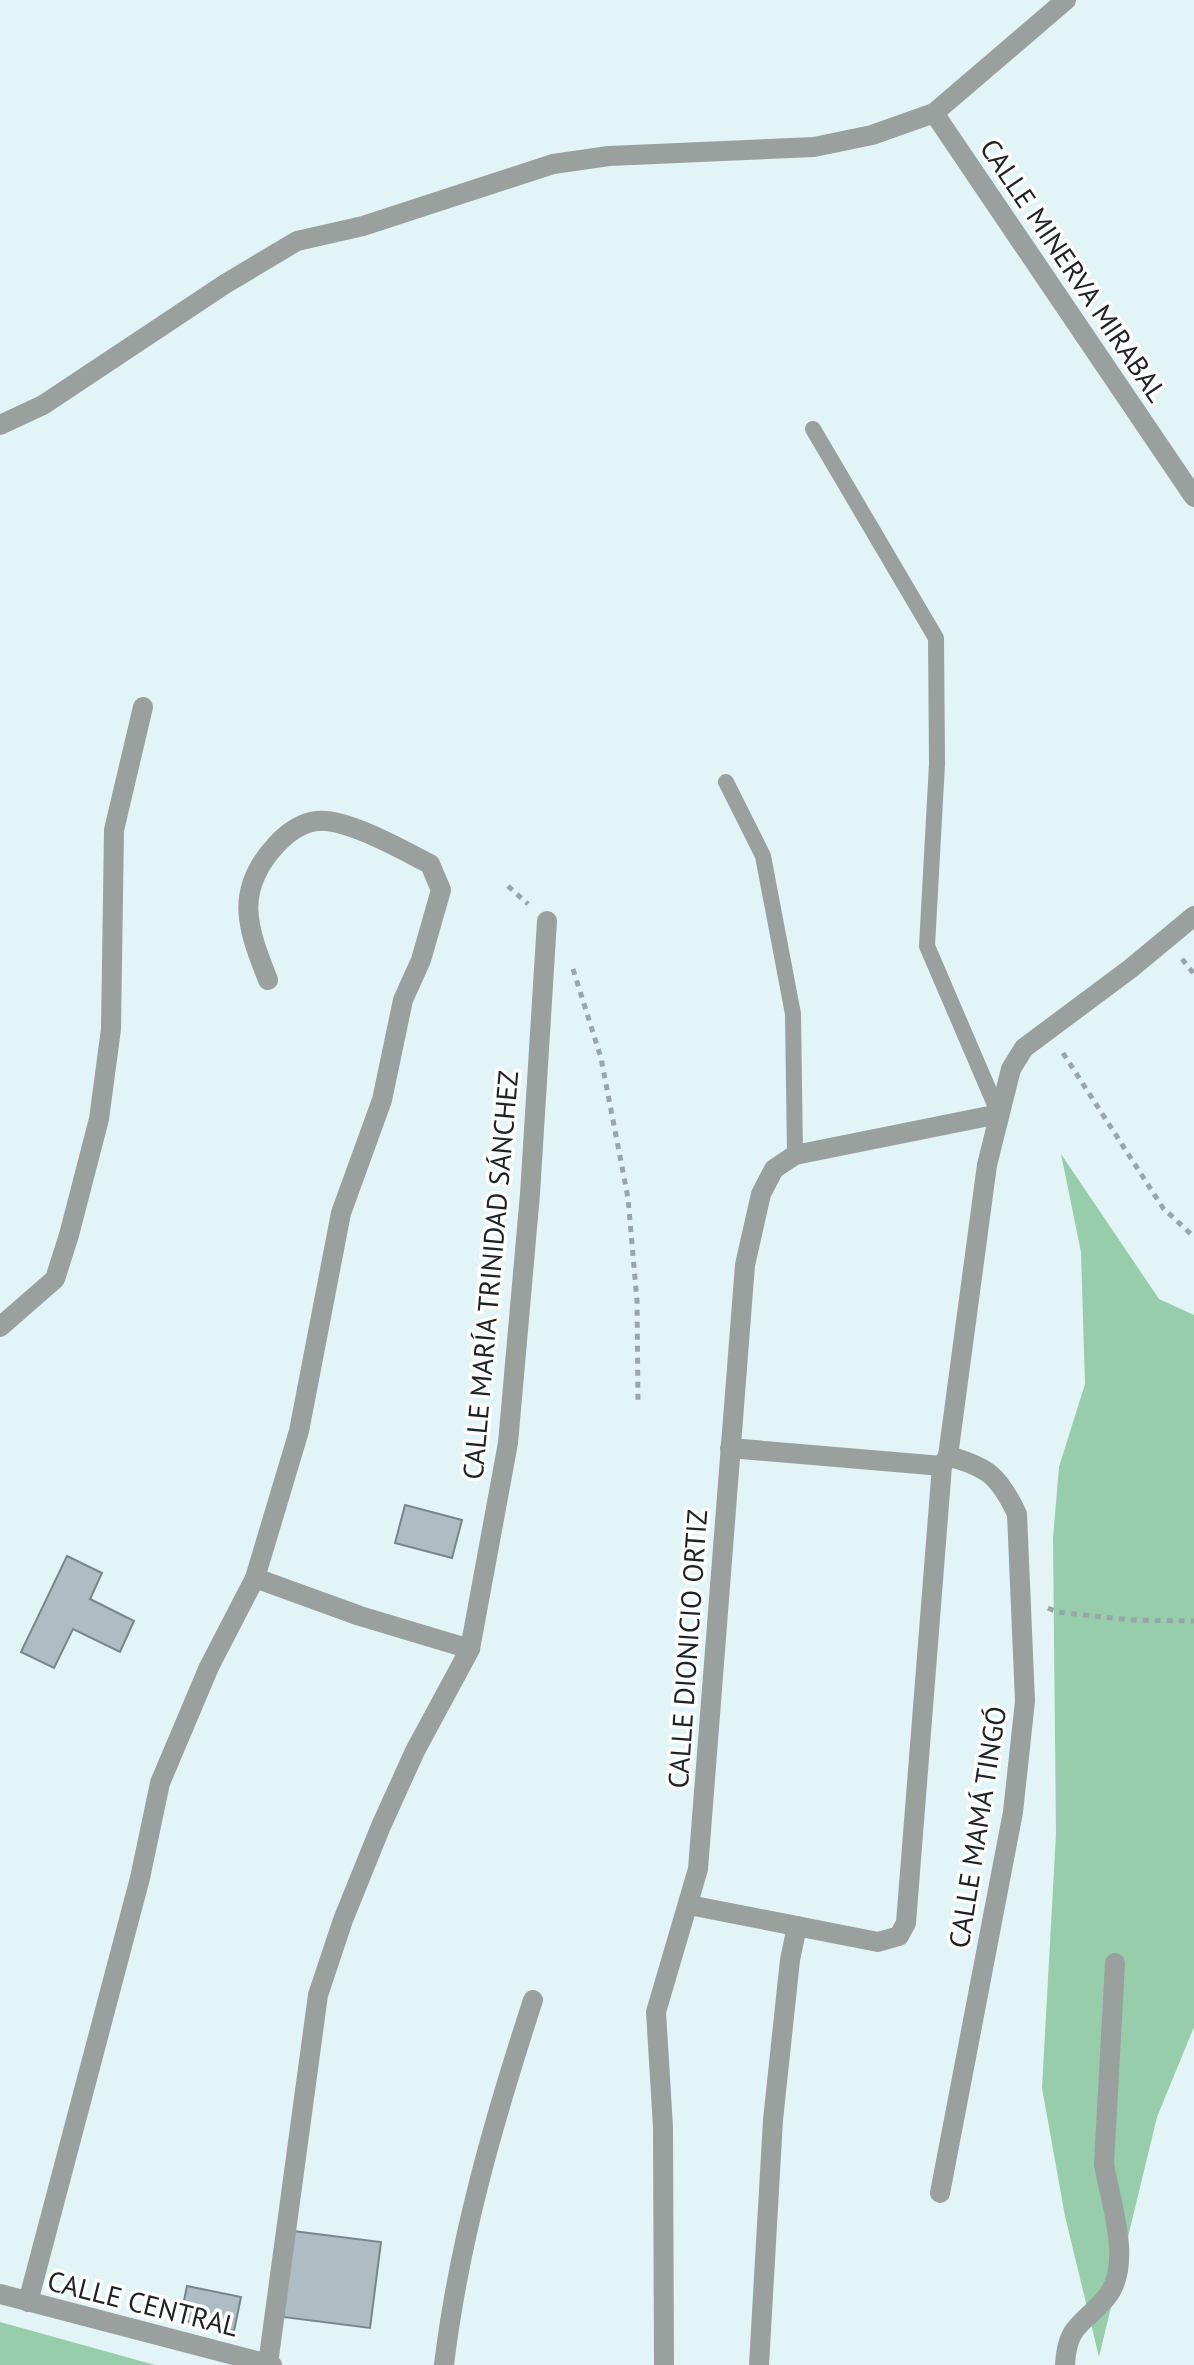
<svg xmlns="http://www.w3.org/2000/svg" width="1194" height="2365" font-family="'PT Sans',sans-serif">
  <rect width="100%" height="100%" fill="#e3f4f6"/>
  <!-- green -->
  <g fill="#97cdaa">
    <polygon points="1061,1154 1159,1299 1194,1315 1194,2027 1157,2117 1099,2357 1065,2216 1042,2088 1056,1834 1053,1538 1059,1467 1085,1384 1081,1252"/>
    <polygon points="0,2322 155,2365 0,2365"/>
  </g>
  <!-- building -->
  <g fill="#aebcc3" stroke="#78868c" stroke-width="2">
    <polygon points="405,1505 462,1520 452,1558 395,1543"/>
    <polygon points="67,1556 102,1573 90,1599 134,1621 120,1652 73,1629 54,1668 21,1652"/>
    <polygon points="293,2231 381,2242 370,2328 283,2317"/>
    <polygon points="187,2286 241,2297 234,2331 180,2320"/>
  </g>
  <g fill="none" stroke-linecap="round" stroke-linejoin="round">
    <!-- path -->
    <g stroke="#99a6a7" stroke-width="5" stroke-dasharray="6 6" stroke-linecap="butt">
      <polyline points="508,886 528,904"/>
      <polyline points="1182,959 1194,974"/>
      <polyline points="573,969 601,1058 628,1198 637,1301 638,1404"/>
      <polyline points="1063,1053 1163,1208 1194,1237"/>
      <polyline points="1048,1608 1057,1612 1131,1620 1194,1621"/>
    </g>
    <!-- service -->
    <g stroke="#99a09e" stroke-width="16">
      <polyline points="813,429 936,638 937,764 927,946 999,1114"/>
      <polyline points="726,782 763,856 793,1014 795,1155"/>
    </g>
    <!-- minor -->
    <g stroke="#99a09e" stroke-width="20">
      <polyline points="934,113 1194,497"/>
      <polyline points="0,425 43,405 225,284 297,241 363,226 553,164 609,156 814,147 872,135 934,113 1066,0"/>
      <polyline points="0,1327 55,1279 69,1235 99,1119 111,1029 114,830 143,707"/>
      <polyline points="730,1448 942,1466"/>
      <polyline points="255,1578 360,1616 470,1649"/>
      <polyline points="689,1905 878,1942 899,1936 906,1923 942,1466 948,1456 987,1165 1011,1069 1024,1048 1130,969 1194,916"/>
      <path d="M 940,2193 L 1013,1812 L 1025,1701 L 1017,1514 C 999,1476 988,1467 948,1456"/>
      <polyline points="0,2294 272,2365"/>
      <path d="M 28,2302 L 140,1878 L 160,1783 L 209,1667 L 255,1578 L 299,1431 L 341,1213 L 382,1100 L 403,1000 L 421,960 L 441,890 L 430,864 C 404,851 345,817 317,821 C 300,823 287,833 276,845 C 234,891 247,927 268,980"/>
      <polyline points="268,2364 318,1995 343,1920 381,1826 415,1751 470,1649 508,1443 530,1194 547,921"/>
      <path d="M 444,2365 C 459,2240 494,2120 533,2000"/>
      <polyline points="664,2365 663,2127 656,2012 698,1869 745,1265 761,1194 774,1169 795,1155 999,1114"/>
      <polyline points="759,2365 773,2120 790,1960 797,1926"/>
      <path d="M 1065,2365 C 1067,2324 1083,2325 1106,2298 C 1134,2265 1110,2202 1104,2164 L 1115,1963"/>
    </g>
  </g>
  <g text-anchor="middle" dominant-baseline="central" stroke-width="7" stroke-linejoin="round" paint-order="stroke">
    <!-- street labels -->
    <g font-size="28" fill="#1d2324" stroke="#fff">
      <text transform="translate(1074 270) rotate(56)">CALLE MINERVA MIRABAL</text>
      <text transform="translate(490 1275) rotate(-85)">CALLE MARÍA TRINIDAD SÁNCHEZ</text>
      <text transform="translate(687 1649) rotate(-86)">CALLE DIONICIO ORTIZ</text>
      <text transform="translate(977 1827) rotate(-81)">CALLE MAMÁ TINGÓ</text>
      <text transform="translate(143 2303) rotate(14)">CALLE CENTRAL</text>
    </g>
  </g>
</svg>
